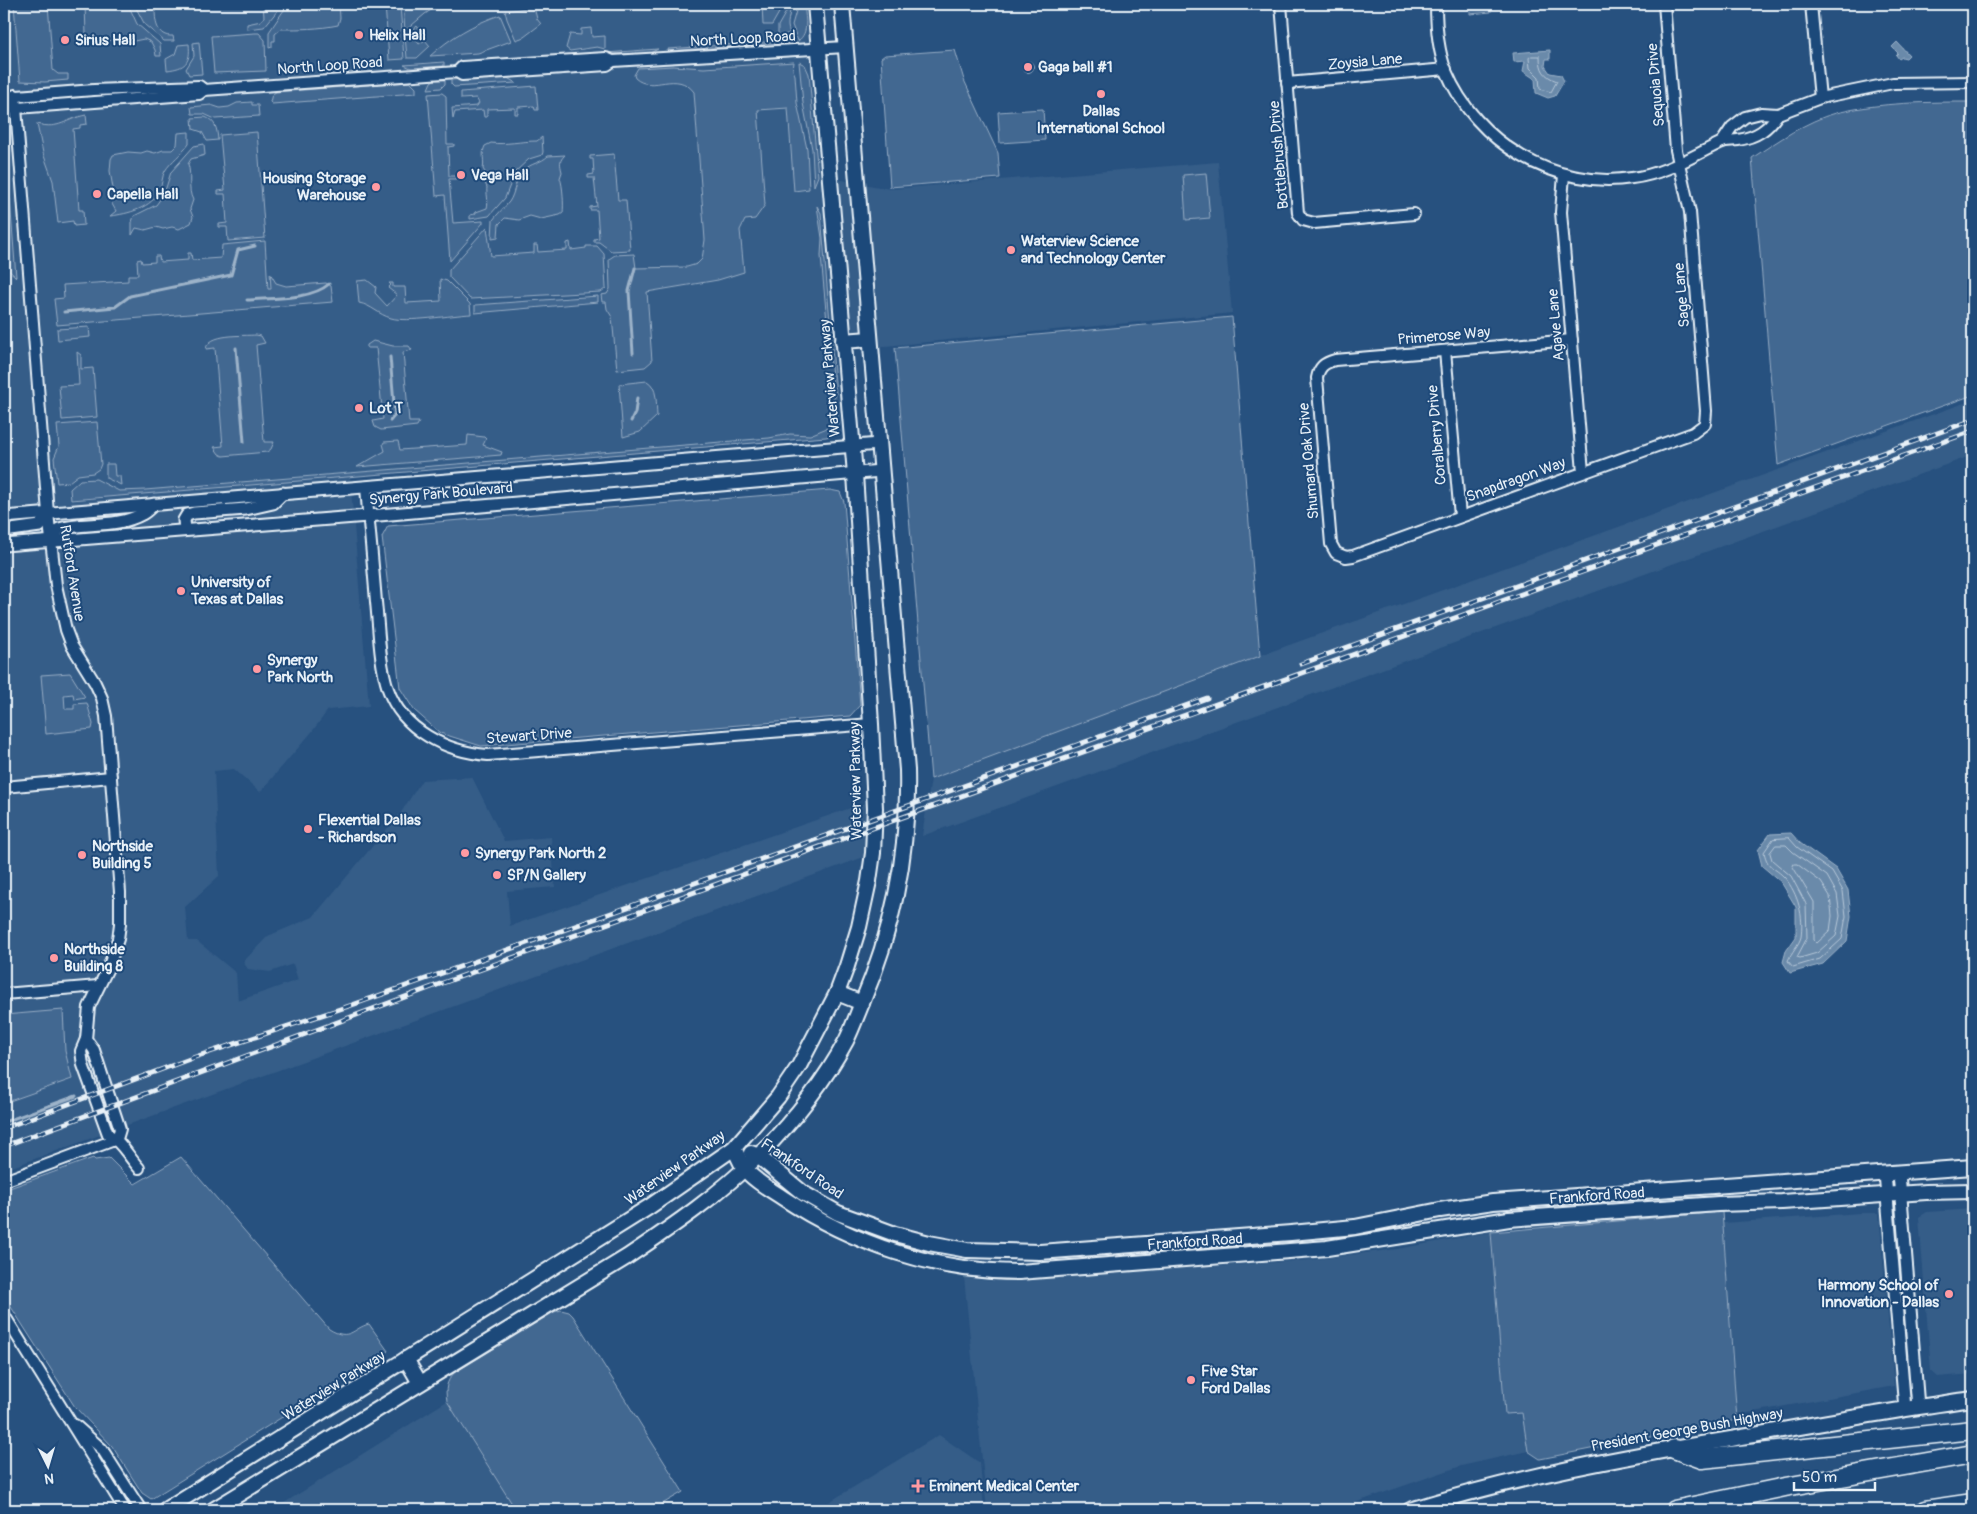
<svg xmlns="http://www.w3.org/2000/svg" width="1977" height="1514" font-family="Pangolin,sans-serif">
  <rect width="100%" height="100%" fill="#27517f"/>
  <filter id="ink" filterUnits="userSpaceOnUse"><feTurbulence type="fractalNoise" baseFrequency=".02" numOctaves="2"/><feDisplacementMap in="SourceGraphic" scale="10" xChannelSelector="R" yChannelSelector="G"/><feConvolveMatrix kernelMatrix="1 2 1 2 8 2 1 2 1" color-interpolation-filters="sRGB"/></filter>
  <g filter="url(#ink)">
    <!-- built -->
    <g fill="#355d88">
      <polygon points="4,4 805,4 820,176 890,189 1218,162 1232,313 833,351 841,436 350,477 369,706 328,710 311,733 260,792 234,769 214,771 219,876 185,907 188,941 197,941 236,973 238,1001 298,980 293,964 270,972 248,969 243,962 268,936 313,917 402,811 422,780 472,777 504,841 551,837 555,887 507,891 510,926 868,802 868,835 864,857 4,1170"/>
      <polygon points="1973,400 1973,455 922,836 931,779 1264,654"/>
      <polygon points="1973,1209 1973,1374 1938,1377 1931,1371 1919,1217 1927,1212"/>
      <polygon points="1860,1213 1879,1213 1894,1386 1737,1415 1723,1223"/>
      <polygon points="1491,1232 1505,1414 1522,1413 1528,1451 1461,1466 1334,1510 987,1510 964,1277 990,1281 1308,1260 1397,1249"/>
      <polygon points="447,1401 516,1510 273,1510"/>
      <polygon points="939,1435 980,1463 984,1510 816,1510"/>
    </g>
    <!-- green -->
    <g fill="#436891" stroke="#96acc4">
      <polygon points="14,4 48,4 53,70 58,74 68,74 68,80 45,82 20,81"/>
      <polygon points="85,4 128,4 137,24 160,44 161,56 156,56 155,50 151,42 144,39 134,41 126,39 89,42 86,35"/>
      <path d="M 134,4 L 157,4 L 155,7 C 155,21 156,37 173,36 L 174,41 L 164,41 L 145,25 Z"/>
      <polygon points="263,4 283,4 264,27 247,29 247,24 261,21 264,17"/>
      <path d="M 288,4 L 339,4 L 340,18 L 338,25 C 319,29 300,29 281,29 L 275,34 L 275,41 L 272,41 L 272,47 L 269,48 L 269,32 Z"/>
      <polygon points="385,4 400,4 404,59 389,60"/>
      <polygon points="403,4 440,4 425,14 405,31"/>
      <polygon points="620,4 683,4 620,8"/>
      <polygon points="762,4 784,4 772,25 763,25"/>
      <path d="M 796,4 L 804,4 C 805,17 810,32 798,41 L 792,25 L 796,11 Z"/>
      <polygon points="1470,4 1490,4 1491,12 1470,14"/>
      <path d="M 790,5 C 791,16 785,23 790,33 L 778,37 L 778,26 Z"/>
      <polygon points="534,7 537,19 541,24 524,37 516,40 507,19 505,11"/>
      <path d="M 500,15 L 511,41 L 478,53 L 430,56 C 451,37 473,24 500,15 Z"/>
      <polygon points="417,26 419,29 412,35 419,44 425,40 430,46 417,58 407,58 405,36"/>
      <polygon points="591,28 592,37 605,36 605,49 597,47 570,51 566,48 570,34 581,35 581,29"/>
      <polygon points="255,33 259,33 265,40 266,71 214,73 211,36"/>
      <polygon points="787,38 792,38 792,42 669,51 668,49 779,41"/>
      <polygon points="199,42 202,74 189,75 186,69 194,56 193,43"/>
      <path d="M 189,44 C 191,63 185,68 167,70 L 166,59 L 175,54 L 178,45 Z"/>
      <polygon points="658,49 650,53 606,54 606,53"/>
      <polygon points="955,50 964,80 998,153 1000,178 890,187 881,58 885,55"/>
      <circle cx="1028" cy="67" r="5.5"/>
      <polygon points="444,62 444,66 411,68 404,65"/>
      <path d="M 794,62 L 793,70 L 795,75 L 797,103 L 807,149 L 809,189 L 794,191 L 788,108 L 758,110 L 765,205 L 755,219 L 745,220 L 740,230 L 744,272 L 718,280 L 647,292 L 652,361 L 645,367 L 617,370 L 612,317 L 607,309 L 606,302 L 602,302 L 601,295 L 607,294 L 610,289 L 609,259 L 615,255 L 634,254 L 636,268 L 687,267 L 697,264 L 702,259 L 705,240 L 694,92 C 677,69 652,94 635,78 L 634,75 L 638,68 L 673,66 L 704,68 Z"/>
      <polygon points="799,62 805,65 809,74 818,176 814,186 812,149 803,103"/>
      <polygon points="504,76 516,83 454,87 451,84 451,80"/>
      <polygon points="434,80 445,80 445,84 441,88 428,89 431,82"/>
      <polygon points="410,82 416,88 416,93 272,104 270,102 272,94 276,92"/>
      <polygon points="536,86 538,110 535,110 534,106 518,107 518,114 515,114 515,108 487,109 487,117 484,117 483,110 455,112 453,119 452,108 477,106 479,103 476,98 461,99 461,92"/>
      <polygon points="442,93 446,96 447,144 454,144 454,146 448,147 449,176 456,176 456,179 449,179 453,223 483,221 483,223 450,261 445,195 436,196 428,94"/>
      <polygon points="252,102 252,105 258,105 259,116 215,119 204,114 192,114 191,107 211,105 220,108 229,107 237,103"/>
      <path d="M 1973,102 L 1973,395 L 1778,465 L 1752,158 C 1778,141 1806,121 1836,113 C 1881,102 1928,102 1973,102 Z"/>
      <polygon points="1043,109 1045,140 1000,143 998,112"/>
      <path d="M 86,115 L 87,124 L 80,125 L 80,128 L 73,129 L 79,210 L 83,210 L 84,225 L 74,226 L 73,221 L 58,223 L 53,181 L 43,153 L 37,124 C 60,130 65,119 86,115 Z"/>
      <path d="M 205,117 C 216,121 217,129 218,140 L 207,141 L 202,132 L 193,129 L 192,118 Z"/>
      <path d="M 189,132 L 189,144 C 182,154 171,161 165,171 C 162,176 162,184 160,190 C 152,208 128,214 110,216 L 116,211 L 112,204 L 114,194 L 110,171 L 111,159 L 113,155 L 128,152 L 141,153 L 147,151 L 155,153 L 163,150 L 172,150 L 177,145 L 178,133 Z"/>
      <polygon points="257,132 265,238 228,241 227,227 219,227 219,224 227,223 225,194 218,194 218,191 225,190 220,135"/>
      <path d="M 542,137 L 543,152 L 542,155 L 529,159 L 515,172 L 505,198 L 489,216 L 470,219 L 470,215 L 475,214 L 476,212 L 487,208 C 489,200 486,194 487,187 L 484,182 L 486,174 L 483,169 C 485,161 481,154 485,146 L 491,143 C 506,145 521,141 537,141 Z"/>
      <path d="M 204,144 L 205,155 L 191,159 L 188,164 C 192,176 187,189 193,200 L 190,209 L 193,217 L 191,223 L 179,229 L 172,227 L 163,229 L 156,227 L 145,230 L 136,228 L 132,235 L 132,222 L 134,216 L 156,205 L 164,194 L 171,172 L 194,146 Z"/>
      <polygon points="614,154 618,200 626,200 630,250 611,251 599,242 594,242 594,239 599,238 597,210 590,210 590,207 597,206 594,178 588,178 588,175 594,174 593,159 590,159 590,156"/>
      <path d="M 565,155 C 559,161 560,163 562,172 L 560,178 C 563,185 564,205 563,213 L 560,215 L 541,219 L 530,216 L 519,220 L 505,218 L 499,224 L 498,237 L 492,238 L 493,220 C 498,213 504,208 509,202 C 516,192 514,179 524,170 C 531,163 541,163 548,156 Z"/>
      <polygon points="1206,173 1210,218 1186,220 1183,175"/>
      <polygon points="4,199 10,199 16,277 4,266"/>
      <polygon points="817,206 821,213 836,395 834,399 821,256 822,238"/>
      <polygon points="487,227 491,256 534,253 534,245 537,245 538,252 567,250 567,243 570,242 571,250 586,248 586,246 597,246 604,254 606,288 601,292 470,299 449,277 449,270"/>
      <polygon points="265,241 268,289 271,289 270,273 276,283 286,286 326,283 331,286 333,302 57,325 54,299 64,298 63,285 128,281 128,275 138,275 137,260 141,259 142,263 155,262 155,256 159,256 160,262 188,260 188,253 191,253 192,260 221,258 222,245"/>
      <path d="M 440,279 L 447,281 L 470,304 L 471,314 C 452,315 407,323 391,318 C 379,315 371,305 359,303 L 357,281 L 367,280 L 376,287 L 375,293 L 387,306 L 397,295 L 388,288 L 391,285 L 389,283 L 393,283 L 393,287 L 405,287 L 406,303 L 441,301 Z"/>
      <polygon points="598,296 598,302 475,313 475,305"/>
      <polygon points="1232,317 1260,656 931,779 895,348"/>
      <polygon points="89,327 90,337 58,340 57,329"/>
      <path d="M 256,335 L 261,336 L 265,343 L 256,345 L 264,442 L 274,442 L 271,449 L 267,452 L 223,456 L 219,454 L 214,447 L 223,446 L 215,348 L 206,349 C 208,333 243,336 256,335 Z"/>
      <polygon points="373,341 393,346 409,346 412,350 403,352 409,422 419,422 417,426 381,430 375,427 373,421 383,419 376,348 367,348 367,345"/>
      <polygon points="77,352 81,355 81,369 93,368 97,417 62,420 59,386 79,385"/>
      <path d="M 647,381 C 658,387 656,404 657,416 L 640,432 L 623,437 L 619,384 Z"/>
      <polygon points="835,409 838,411 838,427 835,428 830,424"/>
      <polygon points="97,422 101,464 99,469 93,473 78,475 69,482 57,483 54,458 59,446 57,425"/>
      <polygon points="827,428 829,430 830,436 826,437 71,500 70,489 80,480 96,479 119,491 145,490 769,438 790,434 810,435"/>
      <polygon points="468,435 484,437 486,439 483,445 502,452 501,455 357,467 385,451 383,444 384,442 398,441 400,450 467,445"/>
      <polygon points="106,464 114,464 115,476 120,476 121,485 106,478"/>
      <polygon points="830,490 840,492 844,502 860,705 850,716 481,746 440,733 414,710 400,688 382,537 388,526"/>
      <polygon points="70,673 85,697 74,699 73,694 64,695 65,709 74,709 74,704 87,703 93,724 92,729 46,734 41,675"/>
      <polygon points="63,1010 65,1051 72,1079 4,1103 4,1015"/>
      <path d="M 181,1157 L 329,1329 C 350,1342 353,1328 369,1324 L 388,1351 L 151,1499 L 142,1493 L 112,1446 L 75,1407 L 4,1296 L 4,1190 L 93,1158 L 95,1160 L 109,1158 L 135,1184 Z"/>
      <polygon points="1722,1212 1737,1420 1540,1459 1528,1451 1522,1413 1505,1414 1491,1232"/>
      <path d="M 561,1310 L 569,1312 L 573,1316 L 683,1492 L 652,1510 L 516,1510 L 447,1401 C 445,1389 446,1382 454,1373 L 554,1312 Z"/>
    </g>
    <!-- water -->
    <g fill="#6b8aaa" stroke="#9db3c9">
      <polygon points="1897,42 1909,55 1906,58 1902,57 1899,59 1896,55 1898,53 1892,47"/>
      <polygon points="1550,50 1550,59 1546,59 1545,66 1550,73 1561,75 1564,81 1555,96 1548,98 1536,93 1535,79 1523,71 1525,61 1514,62 1513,53"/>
      <polygon points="1791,833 1800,843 1836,869 1848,890 1851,916 1847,941 1823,964 1790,973 1783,962 1786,951 1796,937 1796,907 1781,882 1762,866 1758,850 1770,834"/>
    </g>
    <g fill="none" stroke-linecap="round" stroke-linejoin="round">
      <!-- shore -->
      <g stroke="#b6c8d9" stroke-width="1">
        <path d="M 1532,56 L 1540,56 C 1540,70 1544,76 1557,81 L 1551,92 L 1540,89 L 1539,77 L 1530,68 L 1529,58 Z"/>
        <path d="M 1789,838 L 1797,847 L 1832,872 L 1843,891 L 1846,916 L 1842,939 L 1820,959 L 1793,967 L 1788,961 C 1791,952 1799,945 1801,937 C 1804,916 1798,894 1785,878 C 1774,866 1768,870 1764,852 L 1773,839 Z"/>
        <polygon points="1776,845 1786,845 1793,852 1827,876 1837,894 1840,916 1836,936 1817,953 1800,958 1797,957 1807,938 1806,904 1791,876 1772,860 1770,853"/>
        <polygon points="1794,864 1797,864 1821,882 1830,896 1832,916 1830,931 1817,943 1814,940 1814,902 1793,867"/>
      </g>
      <!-- stream -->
      <g stroke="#9db3c9" stroke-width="3">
        <path d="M 247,300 C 271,298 311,300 329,284"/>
        <polyline points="64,312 115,307 130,296 231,275 238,250 255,246"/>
        <polyline points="236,348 244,442"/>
        <polyline points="633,353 629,291 635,268"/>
        <polyline points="390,357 395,415 390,421"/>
        <polyline points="631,421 635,413 637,398"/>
        <polyline points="4,1122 76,1096"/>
      </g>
      <defs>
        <g id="minor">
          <polyline points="1281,4 1298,213 1303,220 1314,223 1414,214"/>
          <path d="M 1436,4 C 1436,26 1438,50 1446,71 C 1476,143 1555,190 1632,178 C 1665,174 1691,157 1720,143 C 1725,140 1732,141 1738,140 C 1757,137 1768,129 1778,114"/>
          <polyline points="1811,4 1820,98"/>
          <polyline points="457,72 462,67 606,58 613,61"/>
          <polyline points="1287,83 1446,69"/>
          <path d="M 15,95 L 48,513 L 56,585 L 66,630 L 72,646 L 95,683 L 102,698 L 106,716 L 120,892 L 120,924 L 118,939 L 109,966 L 89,1007 L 86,1039 L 81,1051 L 83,1065 L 108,1134 C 121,1141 128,1156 139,1168"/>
          <polyline points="4,97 94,90 199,86 204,90 457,72 462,75 607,65 613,61 845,47"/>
          <polyline points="4,109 199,94 204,90"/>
          <polyline points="1722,142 1732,127 1745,117 1761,113 1778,114 1820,98 1893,83 1973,82"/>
          <polyline points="1564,175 1561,212 1583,472"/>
          <path d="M 1572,340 L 1335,360 C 1324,363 1319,367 1317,378 L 1331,544 L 1336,553 L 1346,557 L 1353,556 L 1693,433 L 1705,424 L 1706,411 L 1690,212 L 1676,150 L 1664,4"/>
          <polyline points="1445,351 1460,516"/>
          <path d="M 366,487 C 369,525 373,563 376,602 C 379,630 379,661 388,689 C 402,730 447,752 488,755 L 871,724"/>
          <polyline points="4,787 111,777"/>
          <polyline points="4,994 98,986"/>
          <polyline points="86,1039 94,1050 120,1129 117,1139"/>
          <polyline points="4,1181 117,1139"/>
          <polyline points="4,1315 125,1510"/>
          <polyline points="75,1425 102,1449 141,1510"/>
        </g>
        <g id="tertiary">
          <polyline points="4,517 879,444"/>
          <polyline points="185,530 184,520 187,515 194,513 246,509 273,503 283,493"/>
          <polyline points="4,531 40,526 48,513"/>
          <path d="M 51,541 L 59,529 C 85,522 117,528 142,514 C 146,512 151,507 154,504"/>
          <polyline points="4,545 368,516 881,471"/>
          <polyline points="1885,1173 1905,1409"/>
          <polyline points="1899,1173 1918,1407"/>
        </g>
        <g id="secondary">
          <polyline points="843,341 870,339"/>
          <polyline points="837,993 862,1003"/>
          <path d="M 734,1148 C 737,1154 740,1162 744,1168 C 753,1180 771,1190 783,1198 C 853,1244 936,1272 1019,1272 L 1327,1248 L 1509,1219 L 1718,1204 L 1782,1202 L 1926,1192 L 1973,1191"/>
          <polyline points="751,1153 758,1156 803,1193 838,1213 895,1234 929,1243 967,1250 1040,1252 1291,1233 1355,1227 1440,1210 1493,1202 1973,1167"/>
          <polyline points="406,1359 420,1383"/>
          <polyline points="165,1510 649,1207 734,1148 778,1097 799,1066 837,993 847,966 859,927 869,881 873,853 875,808 871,724 855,474 815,4"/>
          <path d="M 213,1510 L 627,1257 C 673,1226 720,1194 759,1155 C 792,1122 824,1082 846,1041 C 852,1029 857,1015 862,1003 C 894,928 909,851 907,770 L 842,4"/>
          <path d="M 1410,1510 C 1515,1477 1623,1457 1731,1439 C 1812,1425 1892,1410 1973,1399"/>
        </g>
        <g id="motorway">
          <polyline points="1674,1449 1702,1459 1973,1430"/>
          <polyline points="1674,1510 1785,1487 1973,1454"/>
          <polyline points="1925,1510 1973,1503"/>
        </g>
      </defs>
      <!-- minor casing -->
      <use href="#minor" stroke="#e8f1f8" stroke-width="14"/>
      <!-- tertiary casing -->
      <use href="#tertiary" stroke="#e8f1f8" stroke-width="15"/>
      <!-- secondary casing -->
      <use href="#secondary" stroke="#e8f1f8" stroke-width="18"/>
      <!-- motorway casing -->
      <use href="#motorway" stroke="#e8f1f8" stroke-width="21"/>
      <!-- minor -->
      <use href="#minor" stroke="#1f4a7a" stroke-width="10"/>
      <!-- tertiary -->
      <use href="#tertiary" stroke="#1f4a7a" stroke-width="11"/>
      <!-- secondary -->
      <use href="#secondary" stroke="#1f4a7a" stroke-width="14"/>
      <!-- motorway -->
      <use href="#motorway" stroke="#1f4a7a" stroke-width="18"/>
      <defs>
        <g id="rail">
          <polyline points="1301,664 1973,420"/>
          <polyline points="4,1128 195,1057 355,1004 631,906 1207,698"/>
          <polyline points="4,1146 440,984 1973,431"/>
        </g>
      </defs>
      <!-- rail casing -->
      <use href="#rail" stroke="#e8f1f8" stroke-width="5"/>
      <!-- rail -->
      <use href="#rail" stroke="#1f4a7a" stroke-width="3" stroke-dasharray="9" stroke-linecap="butt"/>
    </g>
  </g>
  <!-- markers -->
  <g fill="#ff9aa2" stroke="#1f4a7a" stroke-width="2">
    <circle cx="359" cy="35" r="5"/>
    <circle cx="65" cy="40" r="5"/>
    <circle cx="1028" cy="67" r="5"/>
    <circle cx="1101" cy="94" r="5"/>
    <circle cx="461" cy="175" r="5"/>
    <circle cx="376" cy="187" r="5"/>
    <circle cx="97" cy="194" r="5"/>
    <circle cx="1011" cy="250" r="5"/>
    <circle cx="359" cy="408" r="5"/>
    <circle cx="181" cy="591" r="5"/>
    <circle cx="257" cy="669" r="5"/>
    <circle cx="308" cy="829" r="5"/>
    <circle cx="465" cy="853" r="5"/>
    <circle cx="82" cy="855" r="5"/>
    <circle cx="497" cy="875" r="5"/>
    <circle cx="54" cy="958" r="5"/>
    <circle cx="1949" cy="1294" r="5"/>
    <circle cx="1191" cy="1380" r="5"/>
    <path d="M915.5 1478.5h5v5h5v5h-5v5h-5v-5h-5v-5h5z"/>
  </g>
  <g text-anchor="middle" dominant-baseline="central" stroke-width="4" stroke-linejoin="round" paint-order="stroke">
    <!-- poi labels -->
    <g font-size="15" font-weight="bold" fill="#e8f1f8" stroke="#1f4a7a" text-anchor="start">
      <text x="369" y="35">Helix Hall</text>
      <text x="75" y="40">Sirius Hall</text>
      <text x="1038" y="67">Gaga ball #1</text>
      <text x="1101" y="111" text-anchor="middle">Dallas<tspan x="1101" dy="17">International School</tspan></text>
      <text x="471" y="175">Vega Hall</text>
      <text x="366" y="178" text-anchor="end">Housing Storage<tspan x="366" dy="17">Warehouse</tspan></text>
      <text x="107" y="194">Capella Hall</text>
      <text x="1021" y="241">Waterview Science<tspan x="1021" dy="17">and Technology Center</tspan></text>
      <text x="369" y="408">Lot T</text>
      <text x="191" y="582">University of<tspan x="191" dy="17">Texas at Dallas</tspan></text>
      <text x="267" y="660">Synergy<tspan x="267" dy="17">Park North</tspan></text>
      <text x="318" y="820">Flexential Dallas<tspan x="318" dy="17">- Richardson</tspan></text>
      <text x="92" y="846">Northside<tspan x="92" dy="17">Building 5</tspan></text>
      <text x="475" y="853">Synergy Park North 2</text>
      <text x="507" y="875">SP/N Gallery</text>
      <text x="64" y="949">Northside<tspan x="64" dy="17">Building 8</tspan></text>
      <text x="1939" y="1285" text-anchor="end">Harmony School of<tspan x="1939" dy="17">Innovation - Dallas</tspan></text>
      <text x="1201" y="1371">Five Star<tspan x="1201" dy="17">Ford Dallas</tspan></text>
      <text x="929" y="1486">Eminent Medical Center</text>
    </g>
    <!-- street labels -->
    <g font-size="15" fill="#e8f1f8" stroke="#1f4a7a">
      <text transform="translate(743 39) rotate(-3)">North Loop Road</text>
      <text transform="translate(1365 62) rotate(-5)">Zoysia Lane</text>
      <text transform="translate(330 66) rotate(-4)">North Loop Road</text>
      <text transform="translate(1656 85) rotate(-95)">Sequoia Drive</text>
      <text transform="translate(1279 155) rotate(-95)">Bottlebrush Drive</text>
      <text transform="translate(1682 295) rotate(-95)">Sage Lane</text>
      <text transform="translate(1556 325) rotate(-95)">Agave Lane</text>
      <text transform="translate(1444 336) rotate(-5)">Primerose Way</text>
      <text transform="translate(830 378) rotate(-95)">Waterview Parkway</text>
      <text transform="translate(1437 435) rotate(-95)">Coralberry Drive</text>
      <text transform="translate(1309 461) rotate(-95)">Shumard Oak Drive</text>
      <text transform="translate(1516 480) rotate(-20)">Snapdragon Way</text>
      <text transform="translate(441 494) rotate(-5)">Synergy Park Boulevard</text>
      <text transform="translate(72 573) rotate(81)">Rutford Avenue</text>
      <text transform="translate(529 736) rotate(-4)">Stewart Drive</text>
      <text transform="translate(856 781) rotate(-91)">Waterview Parkway</text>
      <text transform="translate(675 1168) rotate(-35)">Waterview Parkway</text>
      <text transform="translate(802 1169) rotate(34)">Frankford Road</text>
      <text transform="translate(1597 1196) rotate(-4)">Frankford Road</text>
      <text transform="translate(1195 1242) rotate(-4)">Frankford Road</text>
      <text transform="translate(334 1386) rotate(-32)">Waterview Parkway</text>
      <text transform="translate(1687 1430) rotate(-10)">President George Bush Highway</text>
    </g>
  </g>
  <!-- margin -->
  <rect width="1977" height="1514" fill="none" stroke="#1f4a7a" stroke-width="20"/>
  <rect x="10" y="10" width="1957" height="1494" fill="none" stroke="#e8f1f8" stroke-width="2" filter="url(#ink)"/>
  <!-- north arrow -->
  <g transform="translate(48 1466) rotate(175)" stroke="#1f4a7a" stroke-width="4" paint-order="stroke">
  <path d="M0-4L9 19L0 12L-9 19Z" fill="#e8f1f8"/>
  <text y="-8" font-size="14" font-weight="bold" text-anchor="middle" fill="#e8f1f8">N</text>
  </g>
  <!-- scale -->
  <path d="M1794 1482v8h81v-8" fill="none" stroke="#e8f1f8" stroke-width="2.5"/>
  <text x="1802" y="1482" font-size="15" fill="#e8f1f8" stroke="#1f4a7a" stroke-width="4" paint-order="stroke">50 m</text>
</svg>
